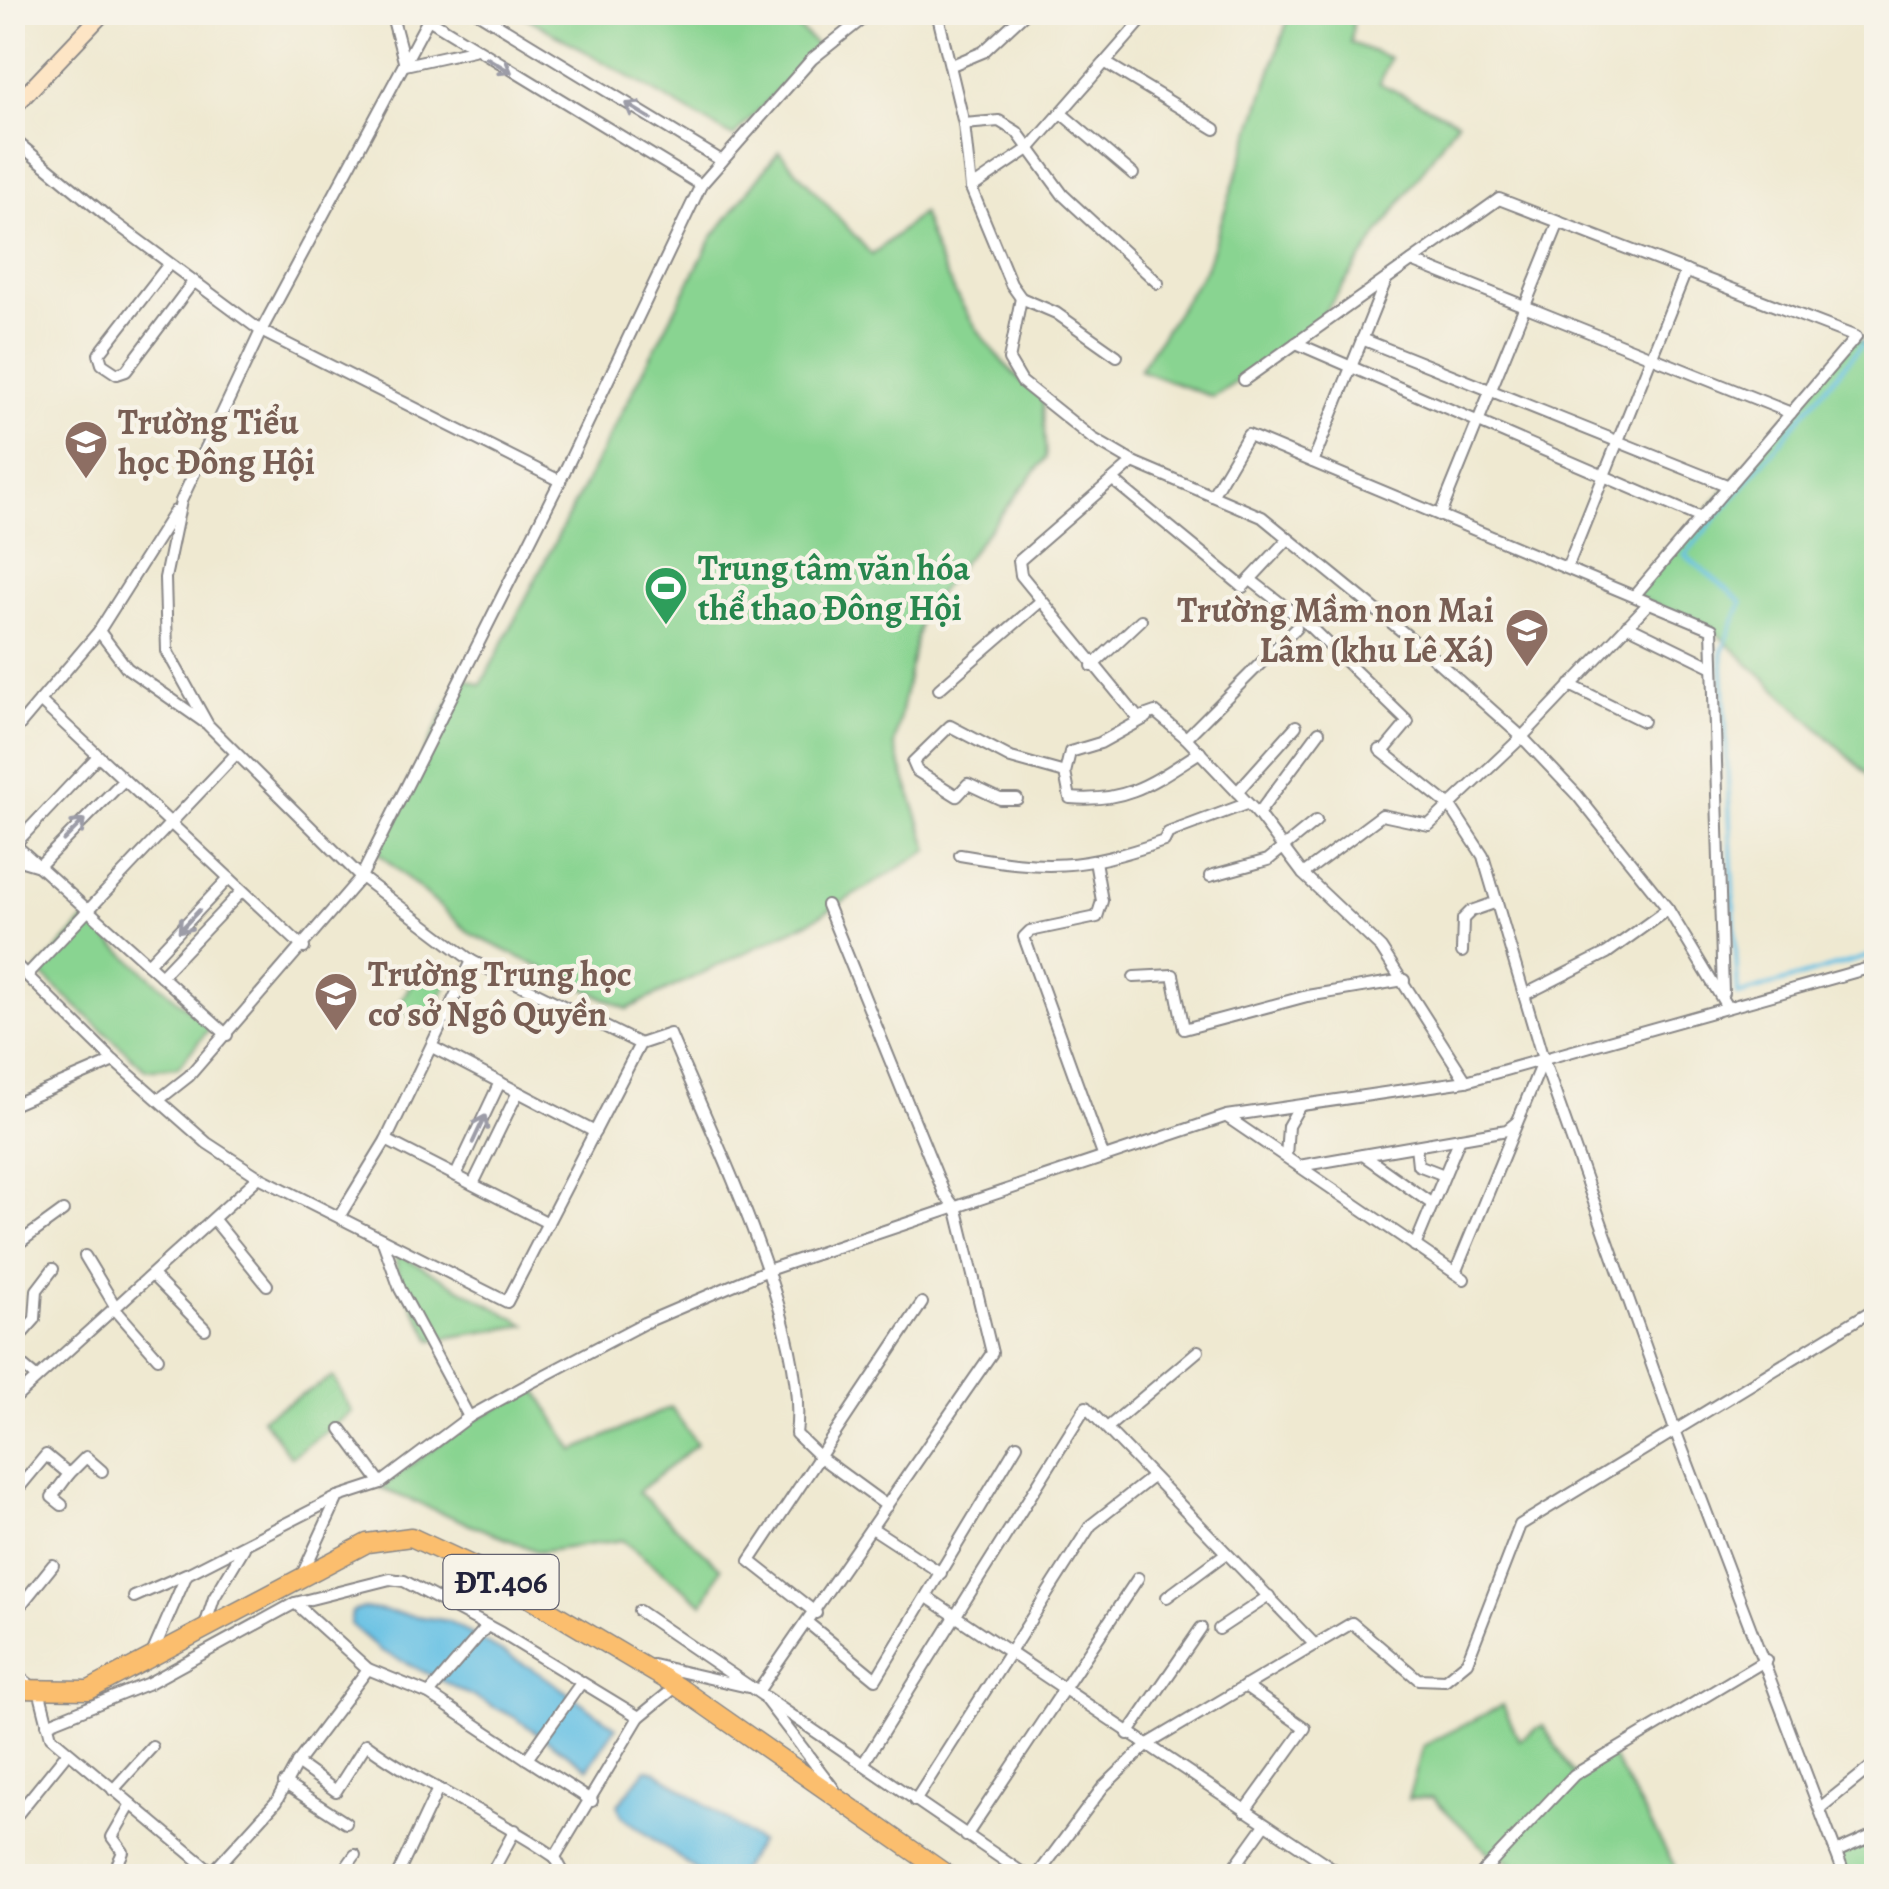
<svg xmlns="http://www.w3.org/2000/svg" width="1889" height="1889" font-family="Alegreya,serif">
  <rect width="100%" height="100%" fill="#f7f3e8"/>
  <filter id="ink" filterUnits="userSpaceOnUse"><feTurbulence type="fractalNoise" baseFrequency=".01" numOctaves="2"/><feDisplacementMap in="SourceGraphic" scale="20" xChannelSelector="R" yChannelSelector="G"/><feConvolveMatrix kernelMatrix="1 2 1 2 8 2 1 2 1" color-interpolation-filters="sRGB"/></filter>
  <filter id="wash" filterUnits="userSpaceOnUse"><feTurbulence type="fractalNoise" baseFrequency=".0048" numOctaves="4" result="noise"/><feDisplacementMap in="SourceGraphic" scale="40" xChannelSelector="R" yChannelSelector="G"/><feGaussianBlur stdDeviation="2.25" result="paint"/><feColorMatrix in="noise" values="0 0 0 0 0 0 0 0 0 0 0 0 0 0 0 0 0 1.4 0 .05"/><feComposite in="paint" operator="in"/></filter>
  <g filter="url(#wash)">
    <rect width="100%" height="100%" fill="#efe9d1"/>
    <!-- green -->
    <g fill="#89d491" stroke="#567b66" stroke-width="2.5">
      <polygon points="519,13 782,13 819,47 733,137"/>
      <polygon points="1290,13 1354,13 1351,43 1390,58 1379,83 1457,121 1324,313 1296,343 1213,397 1139,370 1206,268"/>
      <path d="M 779,151 L 872,255 L 922,213 C 942,281 985,356 1042,398 L 1046,458 L 921,615 L 894,745 L 929,850 L 811,921 L 627,1009 L 471,934 L 375,850 L 462,677 L 481,685 L 712,238 Z"/>
      <polygon points="1856,337 1876,352 1876,782 1712,629 1634,596"/>
      <polygon points="85,920 210,1028 178,1067 146,1070 38,971"/>
      <polygon points="421,965 449,981 425,1025 397,1009"/>
      <path d="M 397,1253 L 526,1325 L 432,1340 C 421,1317 391,1279 397,1253 Z"/>
      <polygon points="333,1377 352,1412 291,1457 262,1418"/>
      <polygon points="536,1389 574,1451 671,1407 697,1444 638,1492 721,1568 703,1604 622,1540 539,1552 380,1488 469,1422"/>
      <polygon points="1503,1705 1519,1740 1543,1725 1574,1775 1610,1753 1674,1865 1672,1876 1521,1876 1506,1859 1495,1859 1432,1797 1408,1799 1423,1746"/>
      <polygon points="1876,1834 1876,1876 1845,1876 1836,1852"/>
    </g>
    <!-- water -->
    <g fill="#67c1e4" stroke="#447290" stroke-width="2.5">
      <polygon points="364,1608 448,1621 541,1674 616,1727 588,1768 514,1717 380,1650 350,1624 352,1612"/>
      <polygon points="646,1769 656,1771 759,1842 737,1876 704,1876 622,1816 618,1805"/>
    </g>
    <g fill="none" stroke-linecap="round" stroke-linejoin="round">
      <!-- stream -->
      <polyline stroke="#67c1e4" stroke-width="4" points="1876,328 1685,555 1742,602 1722,651 1738,995 1876,954"/>
    </g>
  </g>
  <g filter="url(#ink)">
    <g fill="none" stroke-linecap="round" stroke-linejoin="round">
      <defs>
        <g id="street">
          <polyline points="391,12 405,65 473,50"/>
          <polyline points="417,12 701,185"/>
          <polyline points="477,12 722,161"/>
          <polyline points="937,12 964,124 971,188 1011,284 1021,298 1056,313 1117,356"/>
          <polyline points="1106,63 1215,129"/>
          <polyline points="952,65 983,52 1026,12"/>
          <polyline points="1062,114 1133,174"/>
          <polyline points="964,124 999,121 1017,132 1063,195 1158,283"/>
          <polyline points="12,138 110,219 261,331 560,481"/>
          <polyline points="971,188 1030,148 1149,12"/>
          <polyline points="1412,261 1791,413"/>
          <polyline points="169,264 99,354 102,364 117,374 126,371 193,282"/>
          <polyline points="1021,298 1009,360 1022,382 1092,438 1133,462 1262,517 1420,646 1522,737 1577,795 1668,909 1727,1007"/>
          <polyline points="1362,339 1729,486"/>
          <polyline points="1296,343 1701,518"/>
          <polyline points="1244,380 1499,199 1856,337 1634,596"/>
          <polyline points="1133,462 1019,561 1021,575 1138,718 1155,712 1186,738 1258,814 1303,874 1381,948 1466,1081"/>
          <polyline points="1313,462 1386,280"/>
          <polyline points="1114,481 1243,587 1287,540"/>
          <polyline points="1212,496 1248,435 1712,629 1723,993"/>
          <polyline points="175,511 99,631 127,668 204,722"/>
          <polyline points="1440,515 1559,222"/>
          <polyline points="1567,568 1686,271"/>
          <polyline points="1252,581 1306,623 1408,722 1383,752"/>
          <polyline points="1627,625 1713,667"/>
          <polyline points="1092,666 1141,620"/>
          <polyline points="1570,685 1643,721"/>
          <polyline points="939,689 1041,601"/>
          <polyline points="40,701 304,948"/>
          <path d="M 1147,717 L 1100,743 L 1070,752 L 1065,773 L 1070,798 C 1128,803 1153,782 1200,752"/>
          <polyline points="12,734 99,631"/>
          <polyline points="1186,738 1296,628"/>
          <polyline points="1380,750 1451,807 1483,856 1543,1059 1675,1430 1845,1876"/>
          <polyline points="1237,792 1296,726"/>
          <polyline points="1017,799 1000,799 968,784 957,796 917,771 913,762 950,726 1011,758 1065,773"/>
          <polyline points="1258,814 1319,732"/>
          <polyline points="12,842 227,1035"/>
          <polyline points="16,849 15,844 98,756"/>
          <path d="M 960,855 C 1047,870 1080,870 1164,841 L 1168,833 L 1246,804"/>
          <polyline points="19,860 39,866 124,780"/>
          <polyline points="1095,861 1102,901 1097,917 1030,931 1024,937 1103,1155"/>
          <polyline points="1303,874 1382,815 1429,825 1522,737 1649,603"/>
          <polyline points="1210,876 1268,860 1316,821"/>
          <polyline points="1462,952 1463,919 1471,911 1497,902"/>
          <polyline points="12,961 114,1061 207,1143 259,1177 507,1302 640,1044 472,961 361,877 208,725 167,651 165,578 181,501 261,331 432,12"/>
          <polyline points="148,964 229,878"/>
          <polyline points="27,975 236,754"/>
          <polyline points="161,976 242,891"/>
          <polyline points="1134,977 1173,975 1184,1029 1307,996 1404,980"/>
          <polyline points="1524,995 1607,953 1668,909"/>
          <path d="M 640,1044 L 670,1034 C 712,1135 810,1330 796,1434 L 820,1457 L 887,1506"/>
          <polyline points="434,1048 595,1132"/>
          <polyline points="161,1098 189,1076 361,877 560,481 701,185 812,59 871,12"/>
          <polyline points="12,1105 114,1061"/>
          <polyline points="1227,1117 1464,1279"/>
          <polyline points="386,1140 548,1223"/>
          <polyline points="1416,1146 1418,1165 1444,1175"/>
          <polyline points="1363,1155 1432,1204"/>
          <polyline points="1286,1157 1288,1126 1299,1107"/>
          <polyline points="1299,1166 1507,1130 1517,1122"/>
          <polyline points="456,1175 500,1082"/>
          <polyline points="473,1184 518,1092"/>
          <polyline points="339,1217 386,1140 472,961"/>
          <polyline points="215,1221 267,1285"/>
          <polyline points="382,1239 400,1289 469,1417"/>
          <polyline points="1415,1246 1460,1138"/>
          <polyline points="12,1248 63,1211"/>
          <polyline points="85,1256 115,1306"/>
          <polyline points="1455,1273 1543,1060"/>
          <polyline points="152,1275 205,1329"/>
          <polyline points="114,1308 158,1358"/>
          <polyline points="12,1345 35,1319 37,1290 53,1269"/>
          <polyline points="12,1357 36,1377"/>
          <polyline points="12,1401 259,1177"/>
          <polyline points="1107,1428 1198,1351"/>
          <polyline points="341,1429 381,1483"/>
          <polyline points="69,1474 86,1457 102,1471"/>
          <polyline points="12,1496 46,1455 69,1474 52,1497 62,1505"/>
          <polyline points="872,1528 941,1573"/>
          <polyline points="12,1559 14,1557"/>
          <polyline points="301,1577 338,1497 381,1483 469,1417 532,1382 644,1323 768,1270 1227,1116 1466,1081 1876,966"/>
          <polyline points="134,1597 186,1574"/>
          <polyline points="927,1597 1344,1876"/>
          <polyline points="1167,1597 1225,1554"/>
          <polyline points="295,1603 368,1669 429,1694 527,1759"/>
          <polyline points="639,1611 1027,1876"/>
          <polyline points="816,1613 750,1561 922,1303"/>
          <polyline points="12,1616 53,1565"/>
          <polyline points="808,1623 876,1679 1017,1445"/>
          <polyline points="205,1626 214,1598 244,1548"/>
          <polyline points="1219,1629 1269,1596"/>
          <polyline points="152,1654 187,1574 338,1497"/>
          <polyline points="653,1665 748,1687"/>
          <polyline points="12,1671 35,1689"/>
          <polyline points="581,1683 527,1759 592,1801"/>
          <polyline points="39,1690 51,1737 217,1876"/>
          <polyline points="759,1690 992,1353 957,1210 944,1193 827,905"/>
          <polyline points="429,1694 487,1626"/>
          <polyline points="765,1699 834,1789"/>
          <polyline points="47,1724 149,1683 295,1603 390,1579 404,1581 501,1633 639,1717"/>
          <polyline points="1128,1734 1201,1628"/>
          <path d="M 297,1763 L 336,1791 L 366,1744 C 426,1788 495,1815 555,1857"/>
          <polyline points="863,1764 1086,1407 1315,1645"/>
          <polyline points="284,1783 346,1823"/>
          <polyline points="113,1790 152,1747"/>
          <polyline points="915,1801 1091,1525 1151,1478"/>
          <polyline points="1820,1808 1876,1763"/>
          <polyline points="1245,1811 1305,1728 1245,1686"/>
          <polyline points="12,1821 67,1753"/>
          <polyline points="966,1836 1138,1578"/>
          <polyline points="1836,1852 1876,1834"/>
          <polyline points="112,1876 123,1852 112,1837 131,1804"/>
          <polyline points="209,1876 276,1802 297,1763 368,1669"/>
          <polyline points="340,1876 355,1855"/>
          <polyline points="397,1876 437,1791"/>
          <polyline points="490,1876 515,1830"/>
          <polyline points="558,1876 562,1870 555,1857 639,1717 677,1686"/>
          <polyline points="1037,1876 1103,1787 1148,1744 1352,1623 1418,1679 1445,1680 1467,1662 1520,1525 1876,1308"/>
          <polyline points="1228,1876 1264,1826"/>
          <polyline points="1314,1876 1324,1864"/>
          <polyline points="1479,1876 1574,1775 1766,1660"/>
        </g>
        <polyline id="secondary" points="12,109 104,12"/>
        <polyline id="primary" points="12,1689 89,1690 367,1543 411,1537 480,1569 677,1686 949,1876"/>
      </defs>
      <!-- street casing -->
      <use href="#street" stroke="#888686" stroke-width="14"/>
      <!-- secondary casing -->
      <use href="#secondary" stroke="#888686" stroke-width="19"/>
      <!-- primary casing -->
      <use href="#primary" stroke="#888686" stroke-width="21"/>
      <!-- street -->
      <use href="#street" stroke="#fff" stroke-width="10"/>
      <!-- secondary -->
      <use href="#secondary" stroke="#fde5c5" stroke-width="15"/>
      <!-- primary -->
      <use href="#primary" stroke="#fbbe6e" stroke-width="18"/>
    </g>
    <!-- one-way arrows -->
    <defs><path id="oneway-shaft" d="M-6 0H5M1.5-3L5.5 0L1.5 3" fill="none" stroke-width="1.6" stroke-linecap="round" stroke-linejoin="round" transform="scale(2.5)"/></defs>
    <g stroke="#9c9ca7">
      <use href="#oneway-shaft" transform="translate(499 65) rotate(31)"/>
      <use href="#oneway-shaft" transform="translate(638 111) rotate(-149)"/>
      <use href="#oneway-shaft" transform="translate(74 830) rotate(-45)"/>
      <use href="#oneway-shaft" transform="translate(189 921) rotate(133)"/>
      <use href="#oneway-shaft" transform="translate(479 1129) rotate(-65)"/>
    </g>
  </g>
  <!-- icons -->
  <defs>
    <symbol id="school-pin" viewBox="-11 -11 22 30"><path d="M0 17L-7.5 6A9.5 9.5 0 1 1 7.5 6Z" fill="#8d6e63" stroke="#f7f3e8"/><path d="M0-5L7-2L0 1L-7-2ZM-4 1L0 2.5L4 1V4Q0 6-4 4Z" fill="#fff"/></symbol>
    <symbol id="stadium-pin" viewBox="-11 -11 22 30"><path d="M0 17L-7.5 6A9.5 9.5 0 1 1 7.5 6Z" fill="#2e9e5b" stroke="#f7f3e8"/><path d="M0-5a6.5 5 0 1 0 0 10a6.5 5 0 1 0 0-10ZM-3.5-1.8h7v3.6h-7Z" fill="#fff"/></symbol>
  </defs>
  <g fill-rule="evenodd">
    <use href="#school-pin" x="61" y="417" width="50" height="68"/>
    <use href="#stadium-pin" x="641" y="563" width="50" height="68"/>
    <use href="#school-pin" x="1502" y="605" width="50" height="68"/>
    <use href="#school-pin" x="311" y="969" width="50" height="68"/>
  </g>
  <g text-anchor="middle" dominant-baseline="central" stroke-width="9" stroke-linejoin="round" paint-order="stroke">
    <!-- shield labels -->
    <rect fill="#f7f3e8" stroke="#62616f" stroke-width="2.5" x="443.5" y="1555" width="115" height="54" rx="8"/>
    <g font-size="32" font-weight="bold" fill="#22223b">
      <text x="501" y="1582">ĐT.406</text>
    </g>
    <!-- education labels -->
    <g font-size="35" font-weight="bold" fill="#785e54" stroke="#f7f3e8" text-anchor="start">
      <text x="118" y="422">Trường Tiểu<tspan x="118" dy="40">học Đông Hội</tspan></text>
      <text x="1494" y="610" text-anchor="end">Trường Mầm non Mai<tspan x="1494" dy="40">Lâm (khu Lê Xá)</tspan></text>
      <text x="368" y="974">Trường Trung học<tspan x="368" dy="40">cơ sở Ngô Quyền</tspan></text>
    </g>
    <!-- leisure labels -->
    <g font-size="35" font-weight="bold" fill="#27864d" stroke="#f7f3e8" text-anchor="start">
      <text x="698" y="568">Trung tâm văn hóa<tspan x="698" dy="40">thể thao Đông Hội</tspan></text>
    </g>
  </g>
  <!-- margin -->
  <rect width="1889" height="1889" fill="none" stroke="#f7f3e8" stroke-width="50"/>
</svg>
